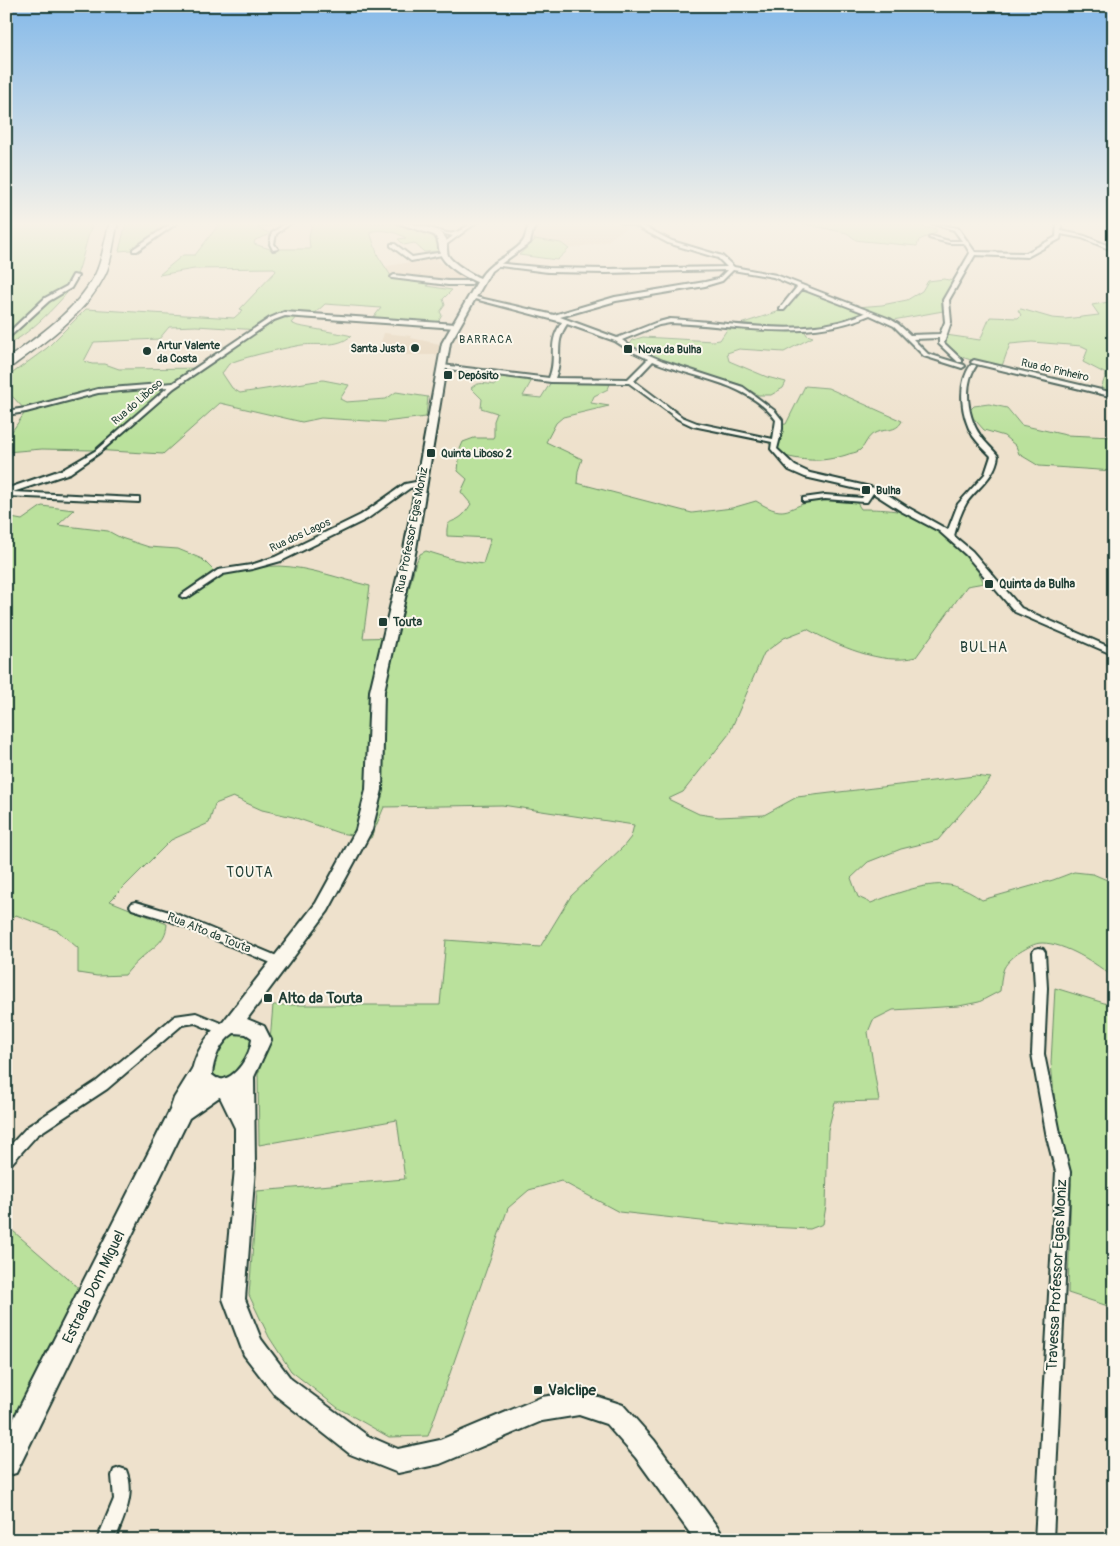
<svg xmlns="http://www.w3.org/2000/svg" width="1120" height="1546" font-family="Pangolin,sans-serif">
  <rect width="100%" height="100%" fill="#eee1cc"/>
  <filter id="ink" filterUnits="userSpaceOnUse"><feTurbulence type="fractalNoise" baseFrequency=".02" numOctaves="2"/><feDisplacementMap in="SourceGraphic" scale="10" xChannelSelector="R" yChannelSelector="G"/><feConvolveMatrix kernelMatrix="1 2 1 2 8 2 1 2 1" color-interpolation-filters="sRGB"/></filter>
  <g filter="url(#ink)">
    <!-- built -->
    <g fill="#e4d1b6">
      <polygon points="541,223 608,223 628,226 608,241 569,249 561,243 534,239 536,228"/>
      <polygon points="439,257 438,260 454,272 457,272 465,279 455,282 391,275 382,267"/>
      <polygon points="384,333 411,336 411,338 440,344 438,355 377,355"/>
    </g>
    <!-- green -->
    <g fill="#bae19c" stroke="#6c8f68" fill-rule="evenodd">
      <path d="M 6,223 L 93,223 C 85,242 83,262 74,282 C 69,295 21,343 6,344 Z"/>
      <polygon points="126,223 174,223 131,250 119,251"/>
      <path d="M 220,223 L 286,223 L 258,228 L 271,234 L 255,240 L 254,244 L 270,249 L 310,249 L 309,236 L 312,223 L 394,223 L 437,236 L 440,251 L 424,252 L 414,243 L 404,245 L 398,239 L 406,238 C 397,232 380,228 370,232 L 378,256 L 391,276 L 430,282 L 427,286 L 452,290 L 443,299 L 445,305 L 440,312 L 442,315 L 437,324 L 372,319 L 381,308 L 325,304 L 313,315 L 299,314 L 291,323 L 298,326 L 348,335 L 351,336 C 337,348 319,343 302,345 C 289,347 238,358 229,364 C 227,366 224,371 222,373 L 232,388 L 240,393 L 323,380 L 349,385 L 340,399 L 346,402 L 386,399 L 396,392 L 428,397 L 426,417 L 384,422 L 321,418 L 302,422 L 220,403 L 163,454 L 92,450 L 42,449 L 6,452 L 6,440 L 26,411 L 12,396 L 6,395 L 6,378 L 47,348 L 86,309 L 234,318 L 243,310 L 240,309 L 276,271 L 274,268 L 194,269 L 159,275 L 183,255 L 195,255 ZM 196,326 L 260,330 L 204,368 L 119,369 L 105,364 L 92,364 L 84,361 L 94,342 L 159,339 L 169,327 Z"/>
      <polygon points="800,223 900,223 936,229 936,233 919,240 917,246 863,241 856,240 847,233"/>
      <polygon points="534,239 561,243 569,249 557,260 519,255 535,240"/>
      <polygon points="944,279 958,282 943,311 893,320 878,314 834,326 804,330 807,335 813,337 784,352 739,349 727,353 729,361 767,377 786,382 783,388 771,395 758,395 741,385 648,356 631,347 630,344 633,340 643,337 713,341 720,340 728,328 777,312 805,286 857,307 882,305 907,300 922,291 928,281"/>
      <path d="M 1114,301 L 1114,392 L 1101,389 L 1106,374 L 1083,362 L 1088,349 L 1082,346 L 1032,342 L 1010,344 L 1002,366 C 986,363 937,358 946,335 L 980,340 L 990,317 L 1018,318 L 1021,315 L 1018,310 L 1021,309 L 1052,318 L 1065,319 L 1099,315 L 1092,305 Z"/>
      <path d="M 502,376 L 532,380 L 523,396 L 541,398 L 551,382 L 610,384 L 608,389 L 594,396 L 591,403 L 609,406 L 563,417 L 556,423 L 546,442 L 582,459 L 578,471 L 577,483 L 692,513 L 732,508 L 756,501 C 790,522 786,504 818,501 C 831,500 844,501 857,503 L 861,509 C 886,509 915,510 935,526 C 948,536 949,544 966,547 L 984,583 L 967,586 L 916,657 C 882,666 836,645 807,629 L 784,638 L 764,653 L 729,734 L 683,792 L 668,799 L 699,814 L 719,817 L 764,815 L 797,797 L 975,776 L 991,778 L 938,840 L 901,849 L 868,862 L 851,878 L 858,897 L 871,903 C 894,894 930,880 954,886 C 964,889 974,894 982,900 L 1053,880 L 1074,872 L 1093,874 L 1114,883 L 1114,978 C 1096,963 1065,943 1042,943 C 1034,943 1027,948 1020,952 C 1015,955 1007,962 1004,968 C 1001,974 1001,984 1000,991 L 979,1002 L 959,1006 L 893,1010 L 873,1020 L 868,1032 L 879,1101 L 835,1102 L 828,1130 L 826,1206 L 823,1224 L 810,1229 L 747,1226 L 619,1212 L 561,1181 L 529,1190 L 508,1208 L 428,1436 L 389,1437 L 338,1408 L 291,1371 L 269,1337 L 249,1295 L 257,1191 L 405,1179 L 397,1120 L 259,1145 L 258,1074 L 270,1041 L 273,1005 L 440,1005 L 446,940 L 540,947 L 571,896 L 623,847 L 631,837 L 634,825 L 502,805 L 384,807 L 371,838 L 339,833 L 293,817 L 262,810 L 233,797 L 215,804 L 209,823 L 171,840 L 110,901 L 167,924 C 166,943 151,948 139,960 C 134,964 129,970 125,975 L 97,976 L 78,973 L 78,948 L 58,931 L 16,915 L 6,924 L 6,517 L 22,520 L 42,506 L 74,510 L 58,525 L 108,531 L 121,538 L 149,547 L 178,549 L 202,559 L 214,571 C 236,573 257,566 279,566 C 309,567 341,579 370,586 L 363,638 L 397,637 L 415,565 L 420,554 L 426,551 L 452,559 L 483,564 L 491,538 L 447,536 C 446,517 452,525 463,515 C 466,512 469,507 471,504 L 461,492 L 467,479 L 458,471 L 460,449 L 463,442 L 474,438 L 493,438 L 494,436 L 494,421 L 497,413 L 481,408 L 482,399 L 471,388 C 478,381 486,384 495,385 Z"/>
      <path d="M 805,386 L 828,388 L 902,421 C 896,433 885,428 875,433 C 867,436 866,445 860,450 C 857,453 850,453 846,455 C 820,463 803,461 777,454 L 769,443 L 776,425 L 786,424 Z"/>
      <polygon points="989,404 1007,408 1021,425 1066,435 1114,437 1114,471 1039,466 1019,454 1016,446 1004,436 984,430 968,412 974,406"/>
      <polygon points="1055,988 1114,1006 1114,1308 1068,1293 1071,1184 1056,1114 1051,1063"/>
      <path d="M 236,1033 L 246,1034 L 250,1037 C 253,1044 249,1049 246,1055 C 239,1069 231,1084 214,1075 L 211,1066 C 218,1053 222,1037 236,1033 Z"/>
      <polygon points="6,1225 80,1289 6,1433"/>
    </g>
    <g fill="none" stroke-linecap="round" stroke-linejoin="round">
      <defs>
        <g id="street">
          <polygon points="172,223 177,223 137,251 133,251 133,249"/>
          <polygon points="286,223 291,223 276,234 274,244 278,249 273,250 270,244 272,233"/>
          <path d="M 471,223 L 476,223 L 443,247 L 441,245 L 453,236 L 427,229 L 429,228 C 452,234 451,238 471,223 Z"/>
          <path d="M 622,223 L 637,223 L 672,241 L 722,256 L 734,267 L 776,275 L 890,319 L 898,324 L 910,335 L 940,334 L 945,322 L 943,300 L 970,253 L 964,243 L 949,243 L 929,238 L 931,236 L 949,241 L 962,241 L 954,230 L 930,223 L 958,228 L 975,252 L 1026,253 L 1056,237 L 1057,223 L 1061,223 L 1061,231 L 1085,236 L 1114,248 L 1114,251 L 1082,238 L 1061,234 L 1060,239 L 1027,257 L 975,255 L 949,300 L 951,322 L 944,343 L 962,360 L 962,362 L 958,362 L 939,344 L 939,338 L 913,339 L 928,354 L 964,365 L 965,366 L 962,368 L 924,356 L 894,326 L 870,315 C 806,343 737,325 670,323 L 659,325 L 622,340 L 633,348 L 663,361 L 743,387 L 775,411 L 782,420 L 782,429 L 777,449 L 795,466 L 810,473 L 879,489 L 907,507 L 948,530 L 958,504 L 985,474 L 991,456 C 985,450 978,443 973,436 C 961,416 957,384 971,365 L 975,365 L 976,366 C 963,384 967,417 980,435 C 985,443 993,449 998,456 C 995,477 979,486 967,502 C 961,512 957,524 954,536 L 972,551 L 1021,608 L 1114,649 L 1114,655 L 1015,612 L 966,555 L 939,531 L 901,511 L 873,493 L 867,502 L 864,502 L 825,499 L 803,502 L 803,498 L 825,495 L 862,498 L 866,491 L 805,477 L 789,470 L 771,449 L 772,442 L 693,426 L 678,419 L 629,383 L 551,382 L 440,368 L 439,367 L 442,365 L 549,378 C 558,356 546,345 562,322 L 471,298 L 471,296 L 554,315 L 615,297 L 705,282 L 718,279 L 727,270 L 606,273 L 548,272 L 492,265 L 495,263 L 548,268 L 606,269 L 727,267 L 718,258 L 668,243 L 634,225 ZM 733,270 L 773,277 L 797,287 L 780,308 L 780,310 L 784,310 L 802,289 L 865,313 C 804,340 734,322 670,319 L 655,323 L 617,338 L 560,317 L 616,301 L 705,286 L 722,281 ZM 567,324 L 615,341 L 629,350 L 648,359 L 628,379 L 555,378 C 564,358 553,344 567,324 ZM 653,361 C 694,379 747,381 776,420 L 773,439 L 697,423 L 682,417 L 634,381 Z"/>
          <polygon points="391,244 395,244 412,257 444,252 447,254 411,261 391,246"/>
          <polygon points="73,275 78,276 71,288 49,301 6,340 6,335 45,298 67,286"/>
          <polygon points="394,275 448,281 470,281 473,283 470,285 448,285 392,278 391,277"/>
          <polygon points="284,312 456,324 459,326 456,328 285,316 274,320 174,388 99,453 70,473 13,492 136,498 139,498 139,502 6,496 6,489 64,469 95,451 168,387 98,393 26,412 6,415 6,411 26,408 98,389 173,383 270,318"/>
          <polygon points="974,360 1114,393 1114,397 972,363 971,362"/>
          <polygon points="421,481 424,481 424,485 410,488 367,519 281,561 252,569 223,574 187,598 184,598 180,596 218,570 251,565 275,557 361,515 405,484"/>
          <polygon points="136,902 176,914 284,959 286,962 284,965 280,967 276,965 168,920 132,909 130,906 132,903"/>
          <polygon points="1039,948 1043,949 1045,952 1047,988 1044,1054 1061,1138 1070,1172 1053,1540 1035,1540 1056,1172 1047,1138 1032,1054 1035,988 1033,952 1035,949"/>
          <polygon points="196,1013 228,1026 230,1030 228,1034 224,1035 195,1023 182,1025 107,1089 37,1135 11,1164 6,1166 6,1150 27,1127 97,1081 175,1016"/>
          <path d="M 120,1468 L 126,1470 C 136,1495 124,1516 115,1540 L 97,1540 L 114,1499 L 112,1476 L 114,1470 Z"/>
        </g>
        <path id="secondary" d="M 398,223 C 409,222 441,228 446,239 C 448,243 446,250 448,255 C 451,262 472,275 480,278 C 490,260 516,254 524,240 C 527,233 526,228 532,223 L 540,223 L 533,230 L 530,243 L 491,271 L 450,343 L 416,549 L 384,691 L 382,790 L 372,830 L 328,911 L 247,1019 L 264,1026 L 271,1040 L 254,1077 L 255,1168 L 245,1299 L 261,1339 L 291,1379 L 368,1436 L 398,1449 L 440,1440 L 542,1397 L 579,1391 L 614,1402 L 623,1405 L 654,1440 L 720,1531 L 724,1540 L 695,1540 L 636,1458 L 606,1424 L 579,1415 L 542,1421 L 440,1464 L 398,1473 L 350,1454 L 275,1395 L 244,1355 L 223,1299 L 235,1168 L 235,1128 L 220,1097 C 211,1095 201,1092 195,1085 C 183,1071 209,1028 223,1022 L 316,903 L 356,830 L 366,790 L 370,691 L 404,549 L 442,343 L 477,282 C 466,278 443,265 440,253 C 438,246 440,241 434,235 ZM 234,1033 L 246,1034 L 252,1038 C 251,1055 236,1079 219,1080 L 212,1075 C 213,1060 220,1042 234,1033 Z"/>
        <polygon id="primary" points="202,1061 209,1064 212,1070 205,1084 218,1078 225,1081 229,1087 225,1093 189,1118 16,1473 6,1476 6,1434 170,1110 174,1098 195,1064"/>
        <path id="highway" d="M 110,223 L 118,223 C 113,240 113,259 105,275 C 85,315 44,342 10,368 L 6,369 L 6,360 C 38,336 76,311 95,275 C 103,259 104,240 110,223 Z"/>
      </defs>
      <!-- street casing -->
      <use href="#street" stroke="#1f3d34" stroke-width="4"/>
      <!-- secondary casing -->
      <use href="#secondary" stroke="#1f3d34" stroke-width="4"/>
      <!-- primary casing -->
      <use href="#primary" stroke="#1f3d34" stroke-width="4"/>
      <!-- highway casing -->
      <use href="#highway" stroke="#1f3d34" stroke-width="3"/>
      <!-- street -->
      <use href="#street" fill="#fbf7ec" fill-rule="evenodd"/>
      <!-- secondary -->
      <use href="#secondary" fill="#fbf7ec" fill-rule="evenodd"/>
      <!-- primary -->
      <use href="#primary" fill="#fbf7ec" fill-rule="evenodd"/>
      <!-- highway -->
      <use href="#highway" fill="#fbf7ec" fill-rule="evenodd"/>
    </g>
  </g>
  <!-- sky -->
  <linearGradient id="sky" x2="0" y2="1"><stop stop-color="#84b9e9"/><stop offset="0.51" stop-color="#f7f2e8"/><stop offset="1" stop-color="#f7f2e8" stop-opacity="0"/></linearGradient>
  <rect width="1120" height="439" fill="url(#sky)"/>
  <!-- markers -->
  <g fill="#1f3d34" stroke="#fbf7ec" stroke-width="2">
    <circle cx="415" cy="348" r="5"/>
    <rect x="623" y="344" width="10" height="10" rx="2.5"/>
    <circle cx="147" cy="351" r="5"/>
    <rect x="443" y="370" width="10" height="10" rx="2.5"/>
    <rect x="426" y="448" width="10" height="10" rx="2.5"/>
    <rect x="861" y="485" width="10" height="10" rx="2.5"/>
    <rect x="984" y="579" width="10" height="10" rx="2.5"/>
    <rect x="378" y="617" width="10" height="10" rx="2.5"/>
    <rect x="263" y="993" width="10" height="10" rx="2.5"/>
    <rect x="533" y="1385" width="10" height="10" rx="2.5"/>
  </g>
  <g text-anchor="middle" dominant-baseline="central" stroke-width="4" stroke-linejoin="round" paint-order="stroke">
    <!-- far-neighbourhood labels -->
    <g font-size="11" letter-spacing="1" fill="#1f3d34" stroke="#fbf7ec">
      <text x="486" y="339">BARRACA</text>
    </g>
    <!-- far-poi labels -->
    <g font-size="11" font-weight="bold" fill="#1f3d34" stroke="#fbf7ec" text-anchor="start">
      <text x="157" y="345">Artur Valente<tspan x="157" dy="13">da Costa</tspan></text>
      <text x="405" y="348" text-anchor="end">Santa Justa</text>
      <text x="638" y="349">Nova da Bulha</text>
      <text x="458" y="375">Depósito</text>
      <text x="441" y="453">Quinta Liboso 2</text>
      <text x="876" y="490">Bulha</text>
    </g>
    <!-- far-street labels -->
    <g font-size="11" fill="#1f3d34" stroke="#fbf7ec">
      <text transform="translate(1055 370) rotate(13)">Rua do Pinheiro</text>
      <text transform="translate(137 402) rotate(-41)">Rua do Liboso</text>
      <text transform="translate(300 535) rotate(-25)">Rua dos Lagos</text>
    </g>
    <!-- street labels -->
    <g font-size="12" fill="#1f3d34" stroke="#fbf7ec">
      <text transform="translate(412 530) rotate(-79)">Rua Professor Egas Moniz</text>
      <text transform="translate(209 933) rotate(22)">Rua Alto da Touta</text>
    </g>
    <!-- poi labels -->
    <g font-size="12" font-weight="bold" fill="#1f3d34" stroke="#fbf7ec" text-anchor="start">
      <text x="999" y="584">Quinta da Bulha</text>
      <text x="393" y="622">Touta</text>
    </g>
    <!-- neighbourhood labels -->
    <g font-size="14" letter-spacing="1" fill="#1f3d34" stroke="#fbf7ec">
      <text x="984" y="647">BULHA</text>
      <text x="250" y="872">TOUTA</text>
    </g>
    <!-- near-poi labels -->
    <g font-size="15" font-weight="bold" fill="#1f3d34" stroke="#fbf7ec" text-anchor="start">
      <text x="278" y="998">Alto da Touta</text>
      <text x="548" y="1390">Valclipe</text>
    </g>
    <!-- near-street labels -->
    <g font-size="15" fill="#1f3d34" stroke="#fbf7ec">
      <text transform="translate(1057 1275) rotate(-87)">Travessa Professor Egas Moniz</text>
      <text transform="translate(94 1287) rotate(-64)">Estrada Dom Miguel</text>
    </g>
  </g>
  <!-- margin -->
  <rect width="1120" height="1546" fill="none" stroke="#fbf7ec" stroke-width="25"/>
  <rect x="12" y="12" width="1095" height="1521" fill="none" stroke="#1f3d34" stroke-width="2" filter="url(#ink)"/>
</svg>
